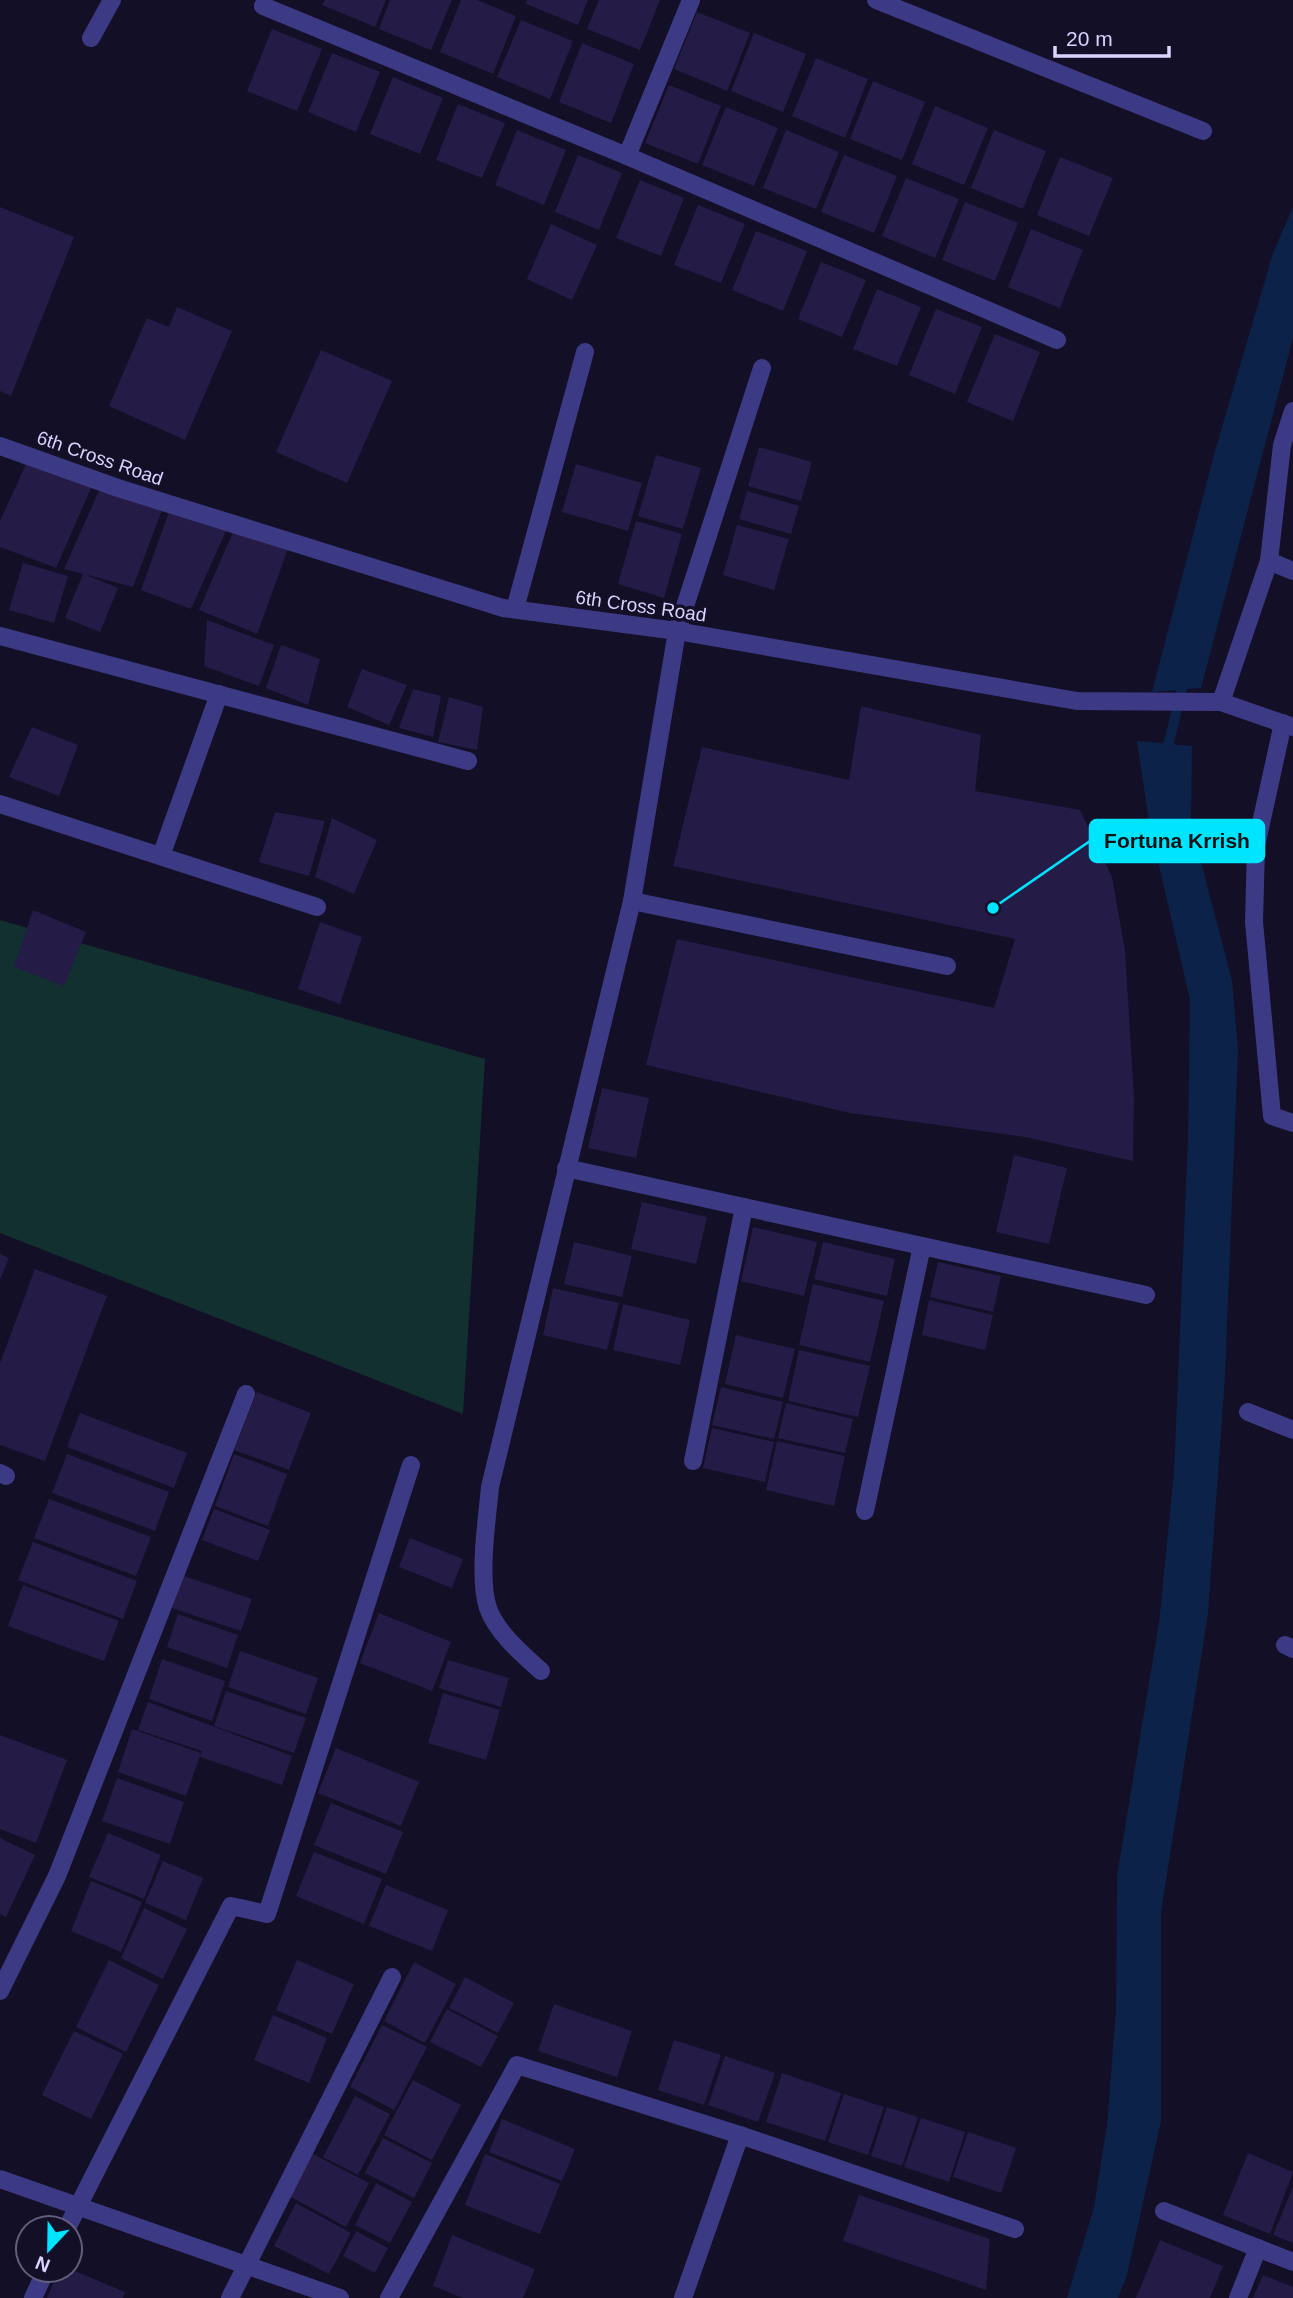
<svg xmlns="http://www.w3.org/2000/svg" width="1293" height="2298" font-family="Helvetica,sans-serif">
  <rect width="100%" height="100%" fill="#130f26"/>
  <!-- green -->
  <polygon fill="#12302f" points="0,920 485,1059 463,1414 0,1233"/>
  <!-- water -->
  <g fill="#0c2248">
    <polygon points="1293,207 1293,338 1201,688 1152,692 1215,451 1273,253"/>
    <polygon points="1137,741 1192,746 1191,823 1232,981 1238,1049 1225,1377 1208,1613 1161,1912 1161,2121 1127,2275 1118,2298 1067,2298 1094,2207 1107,2125 1116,2011 1117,1876 1159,1623 1174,1472 1188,1137 1190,1000 1149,822"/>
  </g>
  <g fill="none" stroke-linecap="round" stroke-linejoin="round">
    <!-- stream -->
    <polyline stroke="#0c2248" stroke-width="10" points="1166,755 1185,675"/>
  </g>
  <!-- building -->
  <g fill="#241b47">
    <polygon points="325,0 386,0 375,27 322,5"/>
    <polygon points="390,0 452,0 431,50 379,29"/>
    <polygon points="461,0 477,0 516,16 493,74 440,52"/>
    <polygon points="527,0 588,0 578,25 526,4"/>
    <polygon points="599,0 660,0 640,50 587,29"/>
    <polygon points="697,12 750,33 727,91 674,69"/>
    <polygon points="521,20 573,41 550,99 497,77"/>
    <polygon points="272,29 322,49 297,111 247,91"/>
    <polygon points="754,33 806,54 783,112 731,91"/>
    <polygon points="582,43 634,64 611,123 559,102"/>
    <polygon points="332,53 380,72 356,132 308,112"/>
    <polygon points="816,58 868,79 845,138 792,116"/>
    <polygon points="393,77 443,98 420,154 370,134"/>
    <polygon points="873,81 925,102 902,160 850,139"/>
    <polygon points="669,85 721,106 698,164 645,143"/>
    <polygon points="458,104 505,123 482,178 436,160"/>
    <polygon points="935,106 988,128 964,185 912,164"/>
    <polygon points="726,107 778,128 754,186 702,165"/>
    <polygon points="517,130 566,150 544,205 495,185"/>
    <polygon points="786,130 839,152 816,209 763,188"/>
    <polygon points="994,130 1046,151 1023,209 971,188"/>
    <polygon points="578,155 622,173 599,230 555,212"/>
    <polygon points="844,155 897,176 874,233 821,212"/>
    <polygon points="1060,157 1113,178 1089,236 1037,215"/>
    <polygon points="906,178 959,199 935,258 882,236"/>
    <polygon points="640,180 684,198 661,256 616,238"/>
    <polygon points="965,202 1018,223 995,281 942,260"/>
    <polygon points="698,205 745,224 721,283 674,265"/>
    <polygon points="0,207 74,237 11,396 0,391"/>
    <polygon points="551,224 597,245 572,300 527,279"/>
    <polygon points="1031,229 1083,250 1060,308 1008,287"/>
    <polygon points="756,231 807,251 783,311 732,290"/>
    <polygon points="821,262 866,280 842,337 798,319"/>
    <polygon points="877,289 921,307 897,366 853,349"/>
    <polygon points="177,307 232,331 185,440 109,406 147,318 169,327"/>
    <polygon points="936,309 982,327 955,394 909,375"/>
    <polygon points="995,334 1040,352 1013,421 967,402"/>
    <polygon points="321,350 392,381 347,483 276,452"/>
    <polygon points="759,447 812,462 801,501 748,486"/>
    <polygon points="656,455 701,468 683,529 638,516"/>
    <polygon points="26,464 92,486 56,568 0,547 0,521"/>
    <polygon points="576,464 642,483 628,531 562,512"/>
    <polygon points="99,491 162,510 133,587 84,574 118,588 100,632 65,618 83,574 64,569"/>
    <polygon points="747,491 799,506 791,534 739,519"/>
    <polygon points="169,512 226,531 191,609 141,590"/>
    <polygon points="636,521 682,534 664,598 618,584"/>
    <polygon points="737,525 789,539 774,590 723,575"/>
    <polygon points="233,532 288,549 257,634 199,610"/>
    <polygon points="23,563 68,576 54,623 9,610"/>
    <polygon points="207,620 274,645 259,686 204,666"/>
    <polygon points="281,645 320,659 308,705 266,688"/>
    <polygon points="362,669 407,685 389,725 347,707"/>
    <polygon points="413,689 441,696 433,737 399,728"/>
    <polygon points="449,697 483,707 477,750 438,742"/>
    <polygon points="861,706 981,735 975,791 1080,810 1112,877 1125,950 1134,1097 1133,1161 1025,1137 850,1113 646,1065 677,939 994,1008 1015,939 673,866 702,747 849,780"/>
    <polygon points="32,727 78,745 59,796 9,777"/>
    <polygon points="275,812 325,821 309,876 259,862"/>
    <polygon points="332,818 377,840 354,894 315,877"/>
    <polygon points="33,910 86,932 64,986 14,967"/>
    <polygon points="320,922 362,937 340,1004 298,989"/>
    <polygon points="602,1088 649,1098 636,1158 588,1148"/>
    <polygon points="1014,1155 1067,1168 1049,1244 996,1232"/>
    <polygon points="642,1202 707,1217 696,1264 631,1249"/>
    <polygon points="753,1227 817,1242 804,1296 741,1281"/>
    <polygon points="574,1242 632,1256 622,1297 564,1284"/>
    <polygon points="823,1242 895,1259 887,1296 814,1279"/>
    <polygon points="0,1254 9,1258 0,1280"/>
    <polygon points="938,1262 1001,1276 993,1312 930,1297"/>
    <polygon points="35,1269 107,1296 45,1461 0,1445 0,1363"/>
    <polygon points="813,1284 884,1301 870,1362 799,1345"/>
    <polygon points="553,1288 619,1303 607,1350 543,1335"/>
    <polygon points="929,1300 993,1315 985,1350 922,1335"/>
    <polygon points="623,1304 690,1320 680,1365 613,1350"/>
    <polygon points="736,1335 795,1349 783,1398 725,1384"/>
    <polygon points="799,1350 870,1366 858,1417 788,1401"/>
    <polygon points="721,1387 783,1402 774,1439 712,1425"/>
    <polygon points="257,1392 311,1413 289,1470 234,1450"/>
    <polygon points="786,1403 853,1419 845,1453 778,1438"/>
    <polygon points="80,1413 187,1453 174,1488 67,1447"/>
    <polygon points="712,1428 774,1442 765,1482 703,1468"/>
    <polygon points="777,1441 845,1456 834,1506 766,1490"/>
    <polygon points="67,1454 169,1492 155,1531 52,1493"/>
    <polygon points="234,1454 287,1474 268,1526 215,1506"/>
    <polygon points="49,1499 151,1537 136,1576 34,1538"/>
    <polygon points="214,1509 270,1530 258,1561 202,1540"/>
    <polygon points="410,1538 463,1559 452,1588 399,1567"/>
    <polygon points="33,1542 137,1581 123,1619 18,1580"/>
    <polygon points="184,1576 252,1599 241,1631 172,1608"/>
    <polygon points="23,1585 119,1621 104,1661 8,1626"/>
    <polygon points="379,1613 451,1642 432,1691 360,1663"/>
    <polygon points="178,1614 238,1635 227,1668 167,1647"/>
    <polygon points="240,1651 318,1678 306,1714 228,1687"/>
    <polygon points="162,1659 225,1681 212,1721 149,1699"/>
    <polygon points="448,1660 509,1678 501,1707 439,1688"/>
    <polygon points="226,1691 306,1718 294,1753 214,1726"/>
    <polygon points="443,1693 500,1710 486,1760 428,1743"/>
    <polygon points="148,1702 292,1756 282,1785 200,1757 202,1751 138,1730"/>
    <polygon points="132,1729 201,1753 186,1796 118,1772"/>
    <polygon points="0,1735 67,1760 36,1843 0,1829"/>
    <polygon points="336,1748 419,1782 401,1826 318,1793"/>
    <polygon points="117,1778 184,1802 170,1844 102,1821"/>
    <polygon points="331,1803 403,1832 386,1874 314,1845"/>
    <polygon points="108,1833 161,1855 144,1899 89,1877"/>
    <polygon points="0,1838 35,1855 6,1917 0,1914"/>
    <polygon points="314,1852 382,1879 364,1924 296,1896"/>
    <polygon points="163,1861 203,1878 186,1920 145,1903"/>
    <polygon points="91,1881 142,1902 121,1952 71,1931"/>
    <polygon points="386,1885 448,1910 432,1951 369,1926"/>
    <polygon points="144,1908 187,1929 163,1979 121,1958"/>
    <polygon points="109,1960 159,1985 126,2052 76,2027"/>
    <polygon points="297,1960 354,1984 332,2034 276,2010"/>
    <polygon points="414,1962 456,1984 425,2043 384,2021"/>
    <polygon points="465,1977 514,2003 498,2033 449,2008"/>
    <polygon points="554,2004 632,2031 617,2077 538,2051"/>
    <polygon points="447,2009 498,2036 481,2067 430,2042"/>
    <polygon points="273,2015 327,2038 309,2083 254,2060"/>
    <polygon points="382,2025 427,2047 394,2110 350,2087"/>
    <polygon points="74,2031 123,2054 91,2119 42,2095"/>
    <polygon points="674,2040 721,2055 704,2105 658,2090"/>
    <polygon points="725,2056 775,2073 758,2122 708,2105"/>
    <polygon points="782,2073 841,2093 825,2141 766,2122"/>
    <polygon points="413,2080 461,2105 432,2160 384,2135"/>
    <polygon points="844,2094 884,2107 868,2155 828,2142"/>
    <polygon points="355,2096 390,2114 358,2175 323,2157"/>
    <polygon points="887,2107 918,2117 902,2166 871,2156"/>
    <polygon points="921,2118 965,2132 949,2182 904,2167"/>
    <polygon points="502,2119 575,2149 562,2181 489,2152"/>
    <polygon points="968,2132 1016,2148 1001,2193 953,2177"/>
    <polygon points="383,2138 432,2163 414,2198 365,2173"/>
    <polygon points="311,2153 369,2183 346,2227 289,2196"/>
    <polygon points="1248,2153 1293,2172 1270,2234 1223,2215"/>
    <polygon points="485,2154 560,2184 540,2234 465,2205"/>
    <polygon points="376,2183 412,2202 390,2243 355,2225"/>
    <polygon points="1293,2187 1293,2243 1273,2235"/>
    <polygon points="859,2195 990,2239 986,2290 843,2241"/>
    <polygon points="296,2203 351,2233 329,2274 274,2246"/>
    <polygon points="356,2231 388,2248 375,2273 343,2256"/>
    <polygon points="452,2235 535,2269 523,2298 463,2298 433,2286"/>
    <polygon points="1160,2240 1223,2266 1210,2298 1136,2298"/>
    <polygon points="70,2269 125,2292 123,2298 47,2298 59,2270"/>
    <polygon points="1263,2275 1293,2287 1293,2298 1253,2298"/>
  </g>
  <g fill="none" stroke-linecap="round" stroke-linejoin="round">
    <!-- lane -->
    <g stroke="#3d3a85" stroke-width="18">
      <polyline points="263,6 627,156 691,0"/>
      <polyline points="627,156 1057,340"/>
      <polyline points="632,901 947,966"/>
      <polyline points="0,1473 6,1476"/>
    </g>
    <!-- street -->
    <g stroke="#3d3a85" stroke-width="18">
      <polyline points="876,0 1203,131"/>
      <polyline points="91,38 112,0"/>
      <polyline points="0,446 118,488 503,608 677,631 1077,701 1221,702 1293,727"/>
      <polyline points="1269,561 1293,571"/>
      <polyline points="515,609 585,352"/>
      <polyline points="0,636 468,761"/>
      <polyline points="1221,702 1269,561 1282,445 1293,411"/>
      <polyline points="1283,723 1256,846 1254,922 1272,1116 1293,1123"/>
      <polyline points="0,804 317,907"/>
      <polyline points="161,856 219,694"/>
      <polyline points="566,1168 1146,1295"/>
      <polyline points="1248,1412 1293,1430"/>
      <polyline points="693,1461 744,1207"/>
      <polyline points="865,1511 922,1246"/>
      <polyline points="1285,1645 1293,1649"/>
      <path d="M 541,1671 C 522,1654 497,1633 488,1608 C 478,1577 487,1520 490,1487 L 632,901 L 677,631 L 762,368"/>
      <polyline points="0,1991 57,1876 246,1394"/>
      <polyline points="0,2179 340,2298"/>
      <polyline points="1164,2211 1293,2262"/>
      <polyline points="67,2228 231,1906 267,1914 411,1465"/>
      <polyline points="33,2298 46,2270"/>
      <polyline points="230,2298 392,1977"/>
      <polyline points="389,2298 517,2065 740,2135 1015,2229"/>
      <polyline points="683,2298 740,2135"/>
      <polyline points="1238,2298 1258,2248"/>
    </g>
  </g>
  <g text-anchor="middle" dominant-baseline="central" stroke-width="7" stroke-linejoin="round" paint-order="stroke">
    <!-- street labels -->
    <g font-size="19" fill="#d9d4ff" stroke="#130f26">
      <text transform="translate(100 458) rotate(19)">6th Cross Road</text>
      <text transform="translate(641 606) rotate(8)">6th Cross Road</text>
    </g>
  </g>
  <!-- callouts -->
  <path fill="none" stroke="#00e5ff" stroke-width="2.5" d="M993 908L1090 841"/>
  <circle fill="#00e5ff" stroke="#130f26" stroke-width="2.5" cx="993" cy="908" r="7"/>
  <rect fill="#00e5ff" stroke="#00e5ff" stroke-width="2.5" x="1090" y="820" width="174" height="42" rx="7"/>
  <g font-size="21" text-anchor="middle" font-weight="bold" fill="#111">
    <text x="1177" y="848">Fortuna Krrish</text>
  </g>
  <!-- north arrow -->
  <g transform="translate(49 2249) rotate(202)"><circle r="33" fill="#130f26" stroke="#625e7d" stroke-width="2"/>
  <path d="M0-5L12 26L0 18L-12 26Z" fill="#00e5ff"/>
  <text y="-10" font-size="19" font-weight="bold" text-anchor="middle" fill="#d9d4ff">N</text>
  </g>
  <!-- scale -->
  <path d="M1055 46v10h114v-10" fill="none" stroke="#d9d4ff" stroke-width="3.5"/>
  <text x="1066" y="46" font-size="21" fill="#d9d4ff" stroke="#130f26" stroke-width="5" paint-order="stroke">20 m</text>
</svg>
